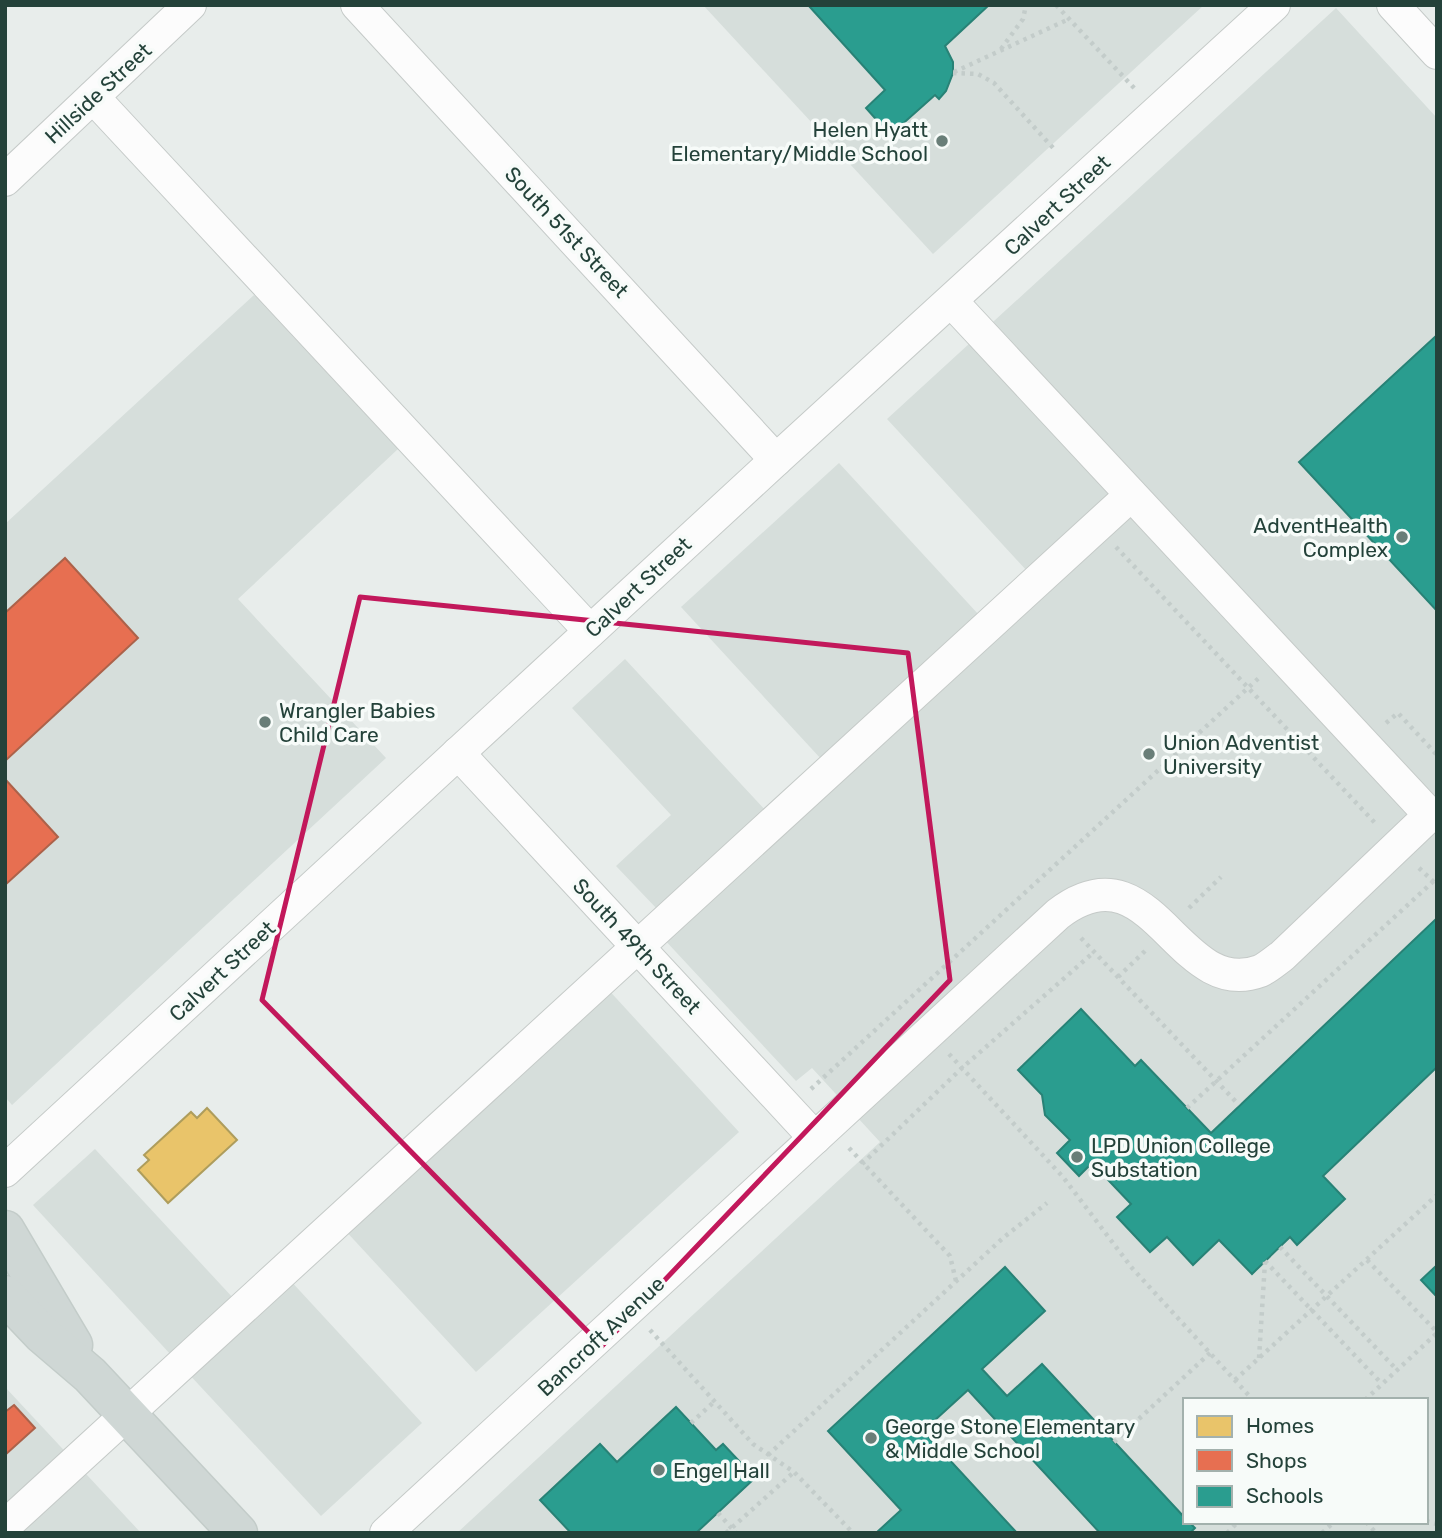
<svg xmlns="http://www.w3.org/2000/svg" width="1442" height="1538" font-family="Rubik,sans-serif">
  <rect width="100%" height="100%" fill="#e8edeb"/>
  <!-- built -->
  <g fill="#d6dedb" fill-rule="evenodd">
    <polygon points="703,5 1204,5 933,254"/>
    <path d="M 1336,8 L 1437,118 L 1437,1533 L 457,1533 L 880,1142 L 812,1068 L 796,1081 L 662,937 L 1027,571 L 887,419 ZM 1185,1400 L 1426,1400 L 1426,1522 L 1185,1522 Z"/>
    <polygon points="254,295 398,449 238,599 386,758 12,1105 5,1097 5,524"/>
    <polygon points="839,463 979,615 822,760 681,607"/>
    <polygon points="625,659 766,811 658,910 616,866 671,815 572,708"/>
    <polygon points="605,986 739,1132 476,1372 343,1228"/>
    <polygon points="95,1149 234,1299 172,1356 33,1205"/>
    <polygon points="288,1278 422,1423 321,1516 186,1371"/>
    <polygon points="5,1387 141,1533 5,1533"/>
  </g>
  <!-- homes -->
  <polygon fill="#e9c46a" stroke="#ae9d5c" stroke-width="2" points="207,1108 237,1140 168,1203 138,1170 149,1160 144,1155 191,1112 197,1118"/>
  <!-- shops -->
  <g fill="#e76f51" stroke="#ac624a" stroke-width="2">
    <polygon points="65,558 138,638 5,761 5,613"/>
    <polygon points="5,779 58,837 5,885"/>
    <polygon points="14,1405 35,1428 5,1455 5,1412"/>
  </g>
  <!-- schools -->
  <g fill="#2a9d8f" stroke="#288276" stroke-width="2">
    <polygon points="808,5 989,5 945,46 953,62 953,73 946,91 939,99 935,95 890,135 866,108 885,90"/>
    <polygon points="1437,335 1437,611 1299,462"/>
    <polygon points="1437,918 1437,1067 1323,1176 1345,1199 1297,1245 1290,1237 1252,1274 1219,1240 1193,1265 1167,1237 1150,1252 1117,1217 1131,1204 1092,1163 1079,1176 1057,1153 1070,1140 1045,1115 1042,1095 1018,1070 1081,1009 1135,1066 1141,1060 1211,1133"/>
    <polygon points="1437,1265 1437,1297 1421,1280"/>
    <polygon points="1005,1267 1045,1311 982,1369 1007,1396 1042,1364 1185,1518 1185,1522 1189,1522 1195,1528 1190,1533 1100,1533 968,1390 923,1431 1017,1533 876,1533 901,1510 828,1431"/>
    <polygon points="676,1407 716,1450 723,1444 755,1478 696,1533 571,1533 540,1500 600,1444 617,1462"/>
  </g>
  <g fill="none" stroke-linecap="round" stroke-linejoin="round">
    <defs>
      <g id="minor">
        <polyline points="357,5 776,460"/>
        <polyline points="1393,5 1437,53"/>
        <polyline points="93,97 590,631"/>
        <polyline points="5,180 190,5"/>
        <polyline points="458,753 815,1138"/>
        <polyline points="5,1171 776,460 1274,5"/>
        <polyline points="5,1526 1131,495"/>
        <path d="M 386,1533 L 1058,914 C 1153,841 1177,1002 1260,971 C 1267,968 1275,961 1282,956 L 1430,815 L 952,302"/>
      </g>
      <g id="major">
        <polyline points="5,1230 73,1345"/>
        <polyline points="5,1295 42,1334 90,1375 238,1533"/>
      </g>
    </defs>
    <!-- minor casing -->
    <use href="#minor" stroke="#c5cac8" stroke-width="34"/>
    <!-- major casing -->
    <use href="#major" stroke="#c3ccc9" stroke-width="41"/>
    <!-- path -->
    <g stroke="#c3ccca" stroke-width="4.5" stroke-dasharray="3.5 5" stroke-linecap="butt">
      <polyline points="1056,5 1135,89"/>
      <polyline points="1001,49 1023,19 1026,5"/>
      <polyline points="954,72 1069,19"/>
      <polyline points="953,73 978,74 994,83 1055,150"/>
      <polyline points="1116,547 1376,824"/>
      <polyline points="1386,723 1398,713 1437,755"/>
      <polyline points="1419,868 1437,885"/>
      <polyline points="1189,908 1221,877"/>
      <polyline points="1081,938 1239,1105"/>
      <polyline points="1118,977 1145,951"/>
      <polyline points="949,1054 1063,1177 1132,1268 1253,1400"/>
      <polyline points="811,1089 1261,676"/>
      <polyline points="1187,1108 1437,878"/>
      <polyline points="849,1148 950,1256 956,1281"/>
      <polyline points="862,1164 962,1068 1094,952"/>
      <polyline points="1280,1247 1397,1370"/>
      <polyline points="1367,1260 1437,1332"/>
      <polyline points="1265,1261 1382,1384"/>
      <polyline points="650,1330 753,1444 794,1472 853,1533"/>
      <polyline points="1259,1358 1265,1262"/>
      <polyline points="1235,1380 1437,1195"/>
      <polyline points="1365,1400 1437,1333"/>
      <polyline points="691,1423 715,1401"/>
      <polyline points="1114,1442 1210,1353"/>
      <polyline points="768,1455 1003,1238 1047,1203"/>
      <polyline points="718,1513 736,1533"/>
      <polyline points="1426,1521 1437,1524"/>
      <polyline points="1366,1522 1376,1533"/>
      <polyline points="726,1533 794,1472"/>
      <polyline points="1227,1533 1238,1522"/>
      <polyline points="1322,1533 1334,1522"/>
    </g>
    <!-- minor -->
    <use href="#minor" stroke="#fcfcfc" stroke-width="32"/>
    <!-- major -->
    <use href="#major" stroke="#cfd7d5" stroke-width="38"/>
  </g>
  <!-- marked area -->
  <path fill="none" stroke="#c2185b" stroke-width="5" stroke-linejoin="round" d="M 360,597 L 908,653 L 950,980 L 602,1346 L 262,1000 Z"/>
  <!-- markers -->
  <g fill="#697e78" stroke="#f7fbf9" stroke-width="2.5">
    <circle cx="942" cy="141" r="7"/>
    <circle cx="1402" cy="537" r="7"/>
    <circle cx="265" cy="722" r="7"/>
    <circle cx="1149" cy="754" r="7"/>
    <circle cx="1077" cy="1157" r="7"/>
    <circle cx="871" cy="1438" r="7"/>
    <circle cx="659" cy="1470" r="7"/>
  </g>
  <g text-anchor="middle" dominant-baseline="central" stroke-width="7" stroke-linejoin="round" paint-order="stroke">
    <!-- street labels -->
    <g font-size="21" fill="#24423a" stroke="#f7fbf9">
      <text transform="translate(98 93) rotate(-43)">Hillside Street</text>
      <text transform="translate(1057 205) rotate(-43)">Calvert Street</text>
      <text transform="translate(567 232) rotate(47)">South 51st Street</text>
      <text transform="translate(638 587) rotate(-43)">Calvert Street</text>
      <text transform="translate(637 946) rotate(47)">South 49th Street</text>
      <text transform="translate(222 971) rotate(-43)">Calvert Street</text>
      <text transform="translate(601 1336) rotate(-43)">Bancroft Avenue</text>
    </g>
    <!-- poi labels -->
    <g font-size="21" fill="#24423a" stroke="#f7fbf9" text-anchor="start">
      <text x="928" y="129" text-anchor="end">Helen Hyatt<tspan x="928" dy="24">Elementary/Middle School</tspan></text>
      <text x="1388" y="525" text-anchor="end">AdventHealth<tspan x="1388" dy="24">Complex</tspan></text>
      <text x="279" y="710">Wrangler Babies<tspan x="279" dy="24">Child Care</tspan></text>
      <text x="1163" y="742">Union Adventist<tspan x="1163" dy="24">University</tspan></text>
      <text x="1091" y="1145">LPD Union College<tspan x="1091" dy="24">Substation</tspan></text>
      <text x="885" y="1426">George Stone Elementary<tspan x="885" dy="24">&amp; Middle School</tspan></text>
      <text x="673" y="1470">Engel Hall</text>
    </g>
  </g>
  <!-- border -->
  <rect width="1442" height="1538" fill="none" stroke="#24423a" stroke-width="14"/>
  <!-- legend -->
  <rect x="1183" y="1398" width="245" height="126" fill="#f7fbf9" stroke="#a3b1ad" stroke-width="2"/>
  <rect x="1197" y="1416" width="35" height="21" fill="#e9c46a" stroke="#a3b1ad" stroke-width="2"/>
  <text x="1246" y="1433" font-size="21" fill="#24423a">Homes</text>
  <rect x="1197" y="1450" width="35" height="21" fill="#e76f51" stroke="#a3b1ad" stroke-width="2"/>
  <text x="1246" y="1468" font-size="21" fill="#24423a">Shops</text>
  <rect x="1197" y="1486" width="35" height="21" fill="#2a9d8f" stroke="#a3b1ad" stroke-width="2"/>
  <text x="1246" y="1503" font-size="21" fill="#24423a">Schools</text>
</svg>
